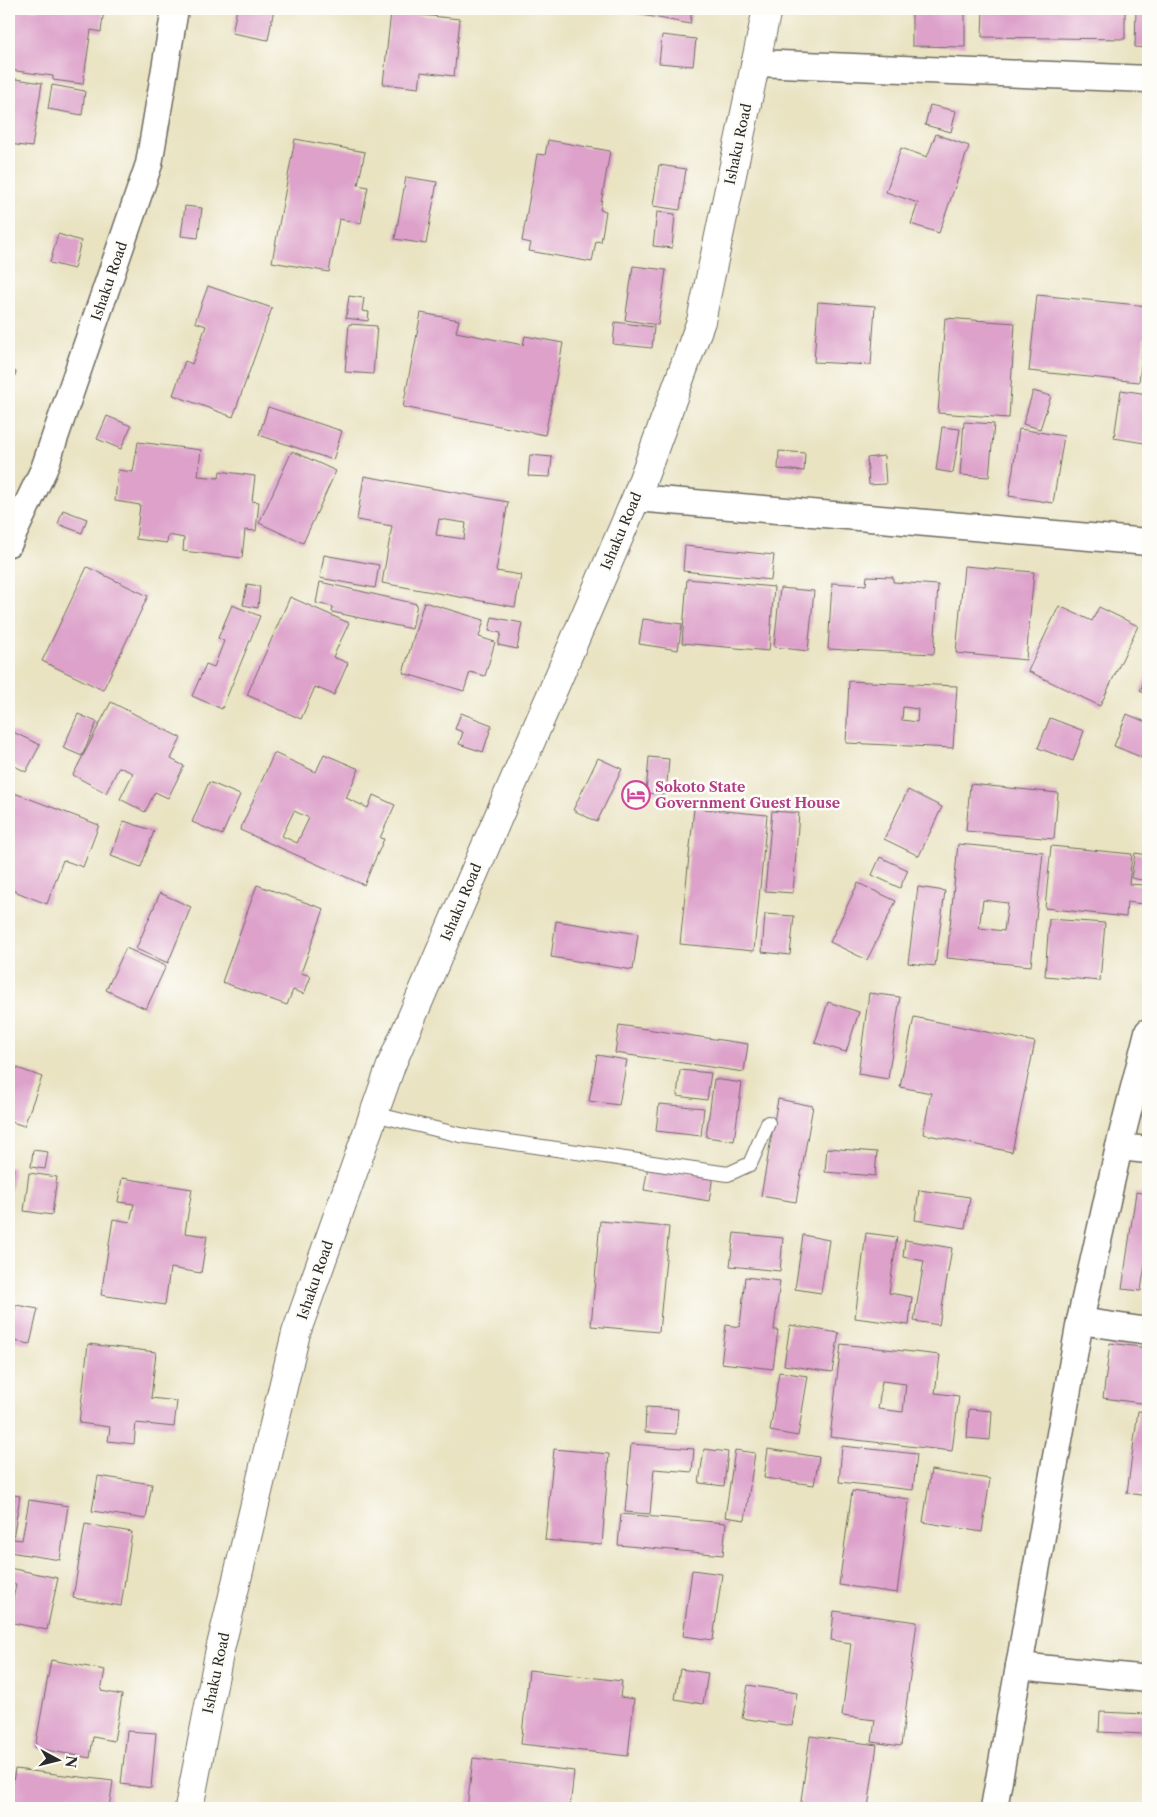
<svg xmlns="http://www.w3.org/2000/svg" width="1157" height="1817" font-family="'Libre Caslon Text',serif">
  <rect width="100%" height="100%" fill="#fdfcf7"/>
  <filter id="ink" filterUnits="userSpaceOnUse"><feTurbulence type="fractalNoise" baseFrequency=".02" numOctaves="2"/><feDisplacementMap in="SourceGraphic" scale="10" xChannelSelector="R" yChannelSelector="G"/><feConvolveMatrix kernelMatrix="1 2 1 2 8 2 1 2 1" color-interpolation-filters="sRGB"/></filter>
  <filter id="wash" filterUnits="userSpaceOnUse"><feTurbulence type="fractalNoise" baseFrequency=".0096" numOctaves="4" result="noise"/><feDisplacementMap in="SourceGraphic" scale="20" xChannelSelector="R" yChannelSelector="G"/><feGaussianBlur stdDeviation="1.12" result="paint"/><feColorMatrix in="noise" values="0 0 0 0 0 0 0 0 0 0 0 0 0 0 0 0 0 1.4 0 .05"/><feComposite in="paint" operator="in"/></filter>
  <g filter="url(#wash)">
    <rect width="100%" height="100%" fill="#e9e3c2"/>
    <g id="blocks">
      <!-- building -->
      <g fill="#dda1ca" fill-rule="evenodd">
        <polygon points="9,9 38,10 38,9 104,9 101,32 91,30 83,84 53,80 53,76 9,70"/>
        <polygon points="237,9 274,9 268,40 232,33"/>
        <polygon points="638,9 692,9 690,24 637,14"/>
        <polygon points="912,9 965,9 965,47 912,46"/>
        <polygon points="983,9 1125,9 1125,39 982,37"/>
        <polygon points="1136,9 1148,9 1148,48 1135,47"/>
        <polygon points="391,12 460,19 454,76 421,72 419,88 383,84"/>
        <polygon points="662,35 696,39 693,66 659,63"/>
        <polygon points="9,78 42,83 32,147 9,144"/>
        <polygon points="52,85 85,91 82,115 48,109"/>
        <polygon points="930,105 956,111 951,132 925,125"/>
        <polygon points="936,134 969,146 939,233 911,224 918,203 886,192 901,148 927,157"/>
        <polygon points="295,139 365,152 358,185 368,187 361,223 339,219 329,272 272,262"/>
        <polygon points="548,140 610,151 600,210 606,211 601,242 596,241 592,262 529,251 531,243 522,241 537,154 545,155"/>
        <polygon points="659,165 686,169 680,210 653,206"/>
        <polygon points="406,177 437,182 426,244 395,239"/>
        <polygon points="185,206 202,208 198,238 181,236"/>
        <polygon points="657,212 675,214 672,248 653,246"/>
        <polygon points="58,234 81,241 74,269 50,263"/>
        <polygon points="633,266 666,270 658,325 625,320"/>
        <polygon points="208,286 272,308 233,417 173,395 185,361 192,364 206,326 195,322"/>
        <polygon points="1037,295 1148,306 1139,382 1029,371"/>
        <polygon points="349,296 364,298 362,311 369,312 368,321 346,318"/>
        <polygon points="818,302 875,306 871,365 814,362"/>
        <polygon points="421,313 459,320 456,332 523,345 525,336 563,343 545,435 403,407"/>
        <polygon points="945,318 1015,323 1009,418 938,413"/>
        <polygon points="615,322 654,327 652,348 613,344"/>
        <polygon points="349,324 377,326 373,374 345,372"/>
        <polygon points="9,369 16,372 9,394"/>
        <polygon points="1121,390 1148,394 1148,417 1144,443 1114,438"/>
        <polygon points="1033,391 1051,396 1040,429 1023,424"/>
        <polygon points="268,407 342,431 333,460 259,435"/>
        <polygon points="107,416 131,426 121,449 97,439"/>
        <polygon points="964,422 994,424 989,477 960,475"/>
        <polygon points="942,427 960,429 953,473 936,470"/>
        <polygon points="1019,429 1064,436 1053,503 1009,496"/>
        <polygon points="138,442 201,450 198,476 219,478 220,471 255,476 252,501 259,502 256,531 245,530 242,558 183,551 184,538 168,535 167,543 136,539 140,505 115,501 118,470 133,472"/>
        <polygon points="292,451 336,471 303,543 259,523"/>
        <polygon points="779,451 805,453 804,471 778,469"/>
        <polygon points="530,455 552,457 550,477 528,476"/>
        <polygon points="884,456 886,484 869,485 867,458"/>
        <path d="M 364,476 L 508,502 L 496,571 L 521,575 L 515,607 L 382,583 L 392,526 L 357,520 ZM 439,519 L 466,523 L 464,539 L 436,535 Z"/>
        <polygon points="63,510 87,519 82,533 58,524"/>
        <polygon points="685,546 774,555 771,580 683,571"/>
        <polygon points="324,555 379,565 375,588 320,578"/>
        <polygon points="964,566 1034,572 1026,660 956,653"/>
        <polygon points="87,567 148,596 103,690 42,661"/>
        <polygon points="867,576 893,577 893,582 938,585 934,654 828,649 832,583 866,585"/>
        <polygon points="687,579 774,587 769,651 682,643"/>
        <polygon points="320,582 417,604 412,629 332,612 333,607 316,603"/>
        <polygon points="247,584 260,586 258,608 243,605"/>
        <polygon points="780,588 814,591 808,651 774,647"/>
        <polygon points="290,597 349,623 333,657 348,663 334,695 315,687 301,719 247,695"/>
        <polygon points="424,602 484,620 479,637 495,642 485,676 470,672 464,691 403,673"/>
        <polygon points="232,605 260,616 222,709 192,696 206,664 214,667 224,641 218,638"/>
        <polygon points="1059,606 1092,621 1099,607 1138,626 1100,706 1028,671"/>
        <polygon points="492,617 522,623 517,649 498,645 501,633 489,631"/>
        <polygon points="643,619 682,624 678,650 639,644"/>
        <polygon points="1148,672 1148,695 1140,691"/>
        <path d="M 849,681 L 957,686 L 953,748 L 846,743 ZM 903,707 L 918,709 L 917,722 L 902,720 Z"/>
        <polygon points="111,702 181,738 171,759 184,766 168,798 155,792 145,812 120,799 133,773 119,767 106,793 73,775"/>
        <polygon points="461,713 492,725 483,752 459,744 463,732 455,729"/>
        <polygon points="78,714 97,722 82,756 63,748"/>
        <polygon points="1127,714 1148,723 1148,760 1114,746"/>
        <polygon points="1050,718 1084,731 1073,761 1038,748"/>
        <polygon points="9,730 40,745 26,772 9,763"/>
        <path d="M 274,753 L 316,772 L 324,754 L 359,769 L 346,798 L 368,808 L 373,795 L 395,805 L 380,838 L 384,839 L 364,885 L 240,830 ZM 294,811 L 309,818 L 297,843 L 282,836 Z"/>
        <polygon points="649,757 669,759 666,795 646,793"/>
        <polygon points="598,758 622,769 597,822 573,810"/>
        <polygon points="209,782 240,795 222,835 192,822"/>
        <polygon points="970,784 1058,793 1054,839 966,831"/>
        <polygon points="908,790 942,807 919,856 884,839"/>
        <polygon points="9,791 99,825 83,867 63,860 47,904 9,889"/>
        <polygon points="694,808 767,815 754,951 680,944"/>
        <polygon points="772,811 799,813 793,893 765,891"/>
        <polygon points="124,821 154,831 141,867 111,856"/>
        <path d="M 958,844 L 1043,852 L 1031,966 L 947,958 ZM 983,900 L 1008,903 L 1004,931 L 979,928 Z"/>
        <polygon points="1051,846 1132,854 1129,884 1144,885 1142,904 1127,902 1126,917 1045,908"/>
        <polygon points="1135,853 1148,855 1148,881 1131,878"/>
        <polygon points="880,857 908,870 900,888 872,875"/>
        <polygon points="858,883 896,901 867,960 830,942"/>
        <polygon points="257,885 324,909 301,973 311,976 304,994 293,990 287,1005 222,982"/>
        <polygon points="918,887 945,891 935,966 908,963"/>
        <polygon points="160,893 191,907 168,963 136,949"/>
        <polygon points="765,914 794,916 790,955 762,952"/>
        <polygon points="1049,919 1105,923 1100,981 1045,976"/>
        <polygon points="556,921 638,934 633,970 551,957"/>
        <polygon points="126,948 166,966 146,1009 106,990"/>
        <polygon points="869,993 900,997 888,1079 858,1074"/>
        <polygon points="828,1002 859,1012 846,1052 815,1043"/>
        <polygon points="914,1017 1035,1042 1012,1152 923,1134 931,1093 900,1087"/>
        <polygon points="619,1025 748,1044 744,1072 615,1053"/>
        <polygon points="597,1055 627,1060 619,1105 589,1101"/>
        <polygon points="12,1066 42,1077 24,1126 9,1121 9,1076"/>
        <polygon points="680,1070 711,1073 707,1100 677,1096"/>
        <polygon points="714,1079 742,1083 734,1141 706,1137"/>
        <polygon points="778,1099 813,1106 796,1202 761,1196"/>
        <polygon points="659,1104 704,1108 701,1136 656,1131"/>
        <polygon points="827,1148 877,1152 875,1176 825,1172"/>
        <polygon points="33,1150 48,1152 45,1169 31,1167"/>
        <polygon points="648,1166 713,1176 709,1201 644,1190"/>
        <polygon points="9,1167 14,1168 10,1195 9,1195"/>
        <polygon points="29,1173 57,1177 52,1215 24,1211"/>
        <polygon points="122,1178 192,1189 185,1233 207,1236 201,1273 170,1268 165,1305 101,1295 113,1219 130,1222 134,1204 118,1202"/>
        <polygon points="919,1190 970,1197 965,1228 915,1220"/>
        <polygon points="1136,1192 1148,1194 1148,1244 1141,1291 1122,1289"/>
        <polygon points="600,1221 669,1227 659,1332 591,1326"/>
        <polygon points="734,1233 783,1238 780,1271 730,1266"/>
        <polygon points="866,1233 897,1237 889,1293 912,1297 909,1325 855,1318"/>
        <polygon points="803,1235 829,1240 821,1293 795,1289"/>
        <polygon points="905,1240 952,1248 939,1325 914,1321 924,1261 903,1257"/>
        <polygon points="745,1277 780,1281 774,1330 778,1330 773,1369 721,1363 726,1325 740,1327"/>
        <polygon points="16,1305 38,1309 30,1344 9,1340"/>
        <polygon points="790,1325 839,1333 832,1372 784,1365"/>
        <polygon points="1110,1343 1148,1348 1148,1404 1103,1398"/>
        <polygon points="88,1344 156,1352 151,1398 177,1401 174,1427 136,1423 134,1444 108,1441 110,1427 79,1423"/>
        <path d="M 841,1344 L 940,1355 L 935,1393 L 959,1396 L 952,1451 L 830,1437 ZM 882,1381 L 906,1384 L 903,1412 L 878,1409 Z"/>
        <polygon points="779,1372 808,1376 798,1436 770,1431"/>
        <polygon points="646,1407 678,1409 676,1434 645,1432"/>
        <polygon points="969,1409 992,1411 990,1440 967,1438"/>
        <polygon points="1138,1411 1148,1412 1148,1496 1127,1493"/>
        <polygon points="631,1444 694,1449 692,1472 654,1469 650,1514 625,1512"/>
        <polygon points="842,1446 917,1454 913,1490 839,1482"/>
        <polygon points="554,1449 609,1454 602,1545 545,1540"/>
        <polygon points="704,1449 728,1452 724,1486 699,1483"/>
        <polygon points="768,1449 819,1457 814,1485 764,1478"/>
        <polygon points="735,1450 755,1453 745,1520 725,1517"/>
        <polygon points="931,1470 990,1479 982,1532 923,1522"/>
        <polygon points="98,1476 152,1484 146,1519 92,1511"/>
        <polygon points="852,1491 909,1499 897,1593 839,1585"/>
        <polygon points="9,1494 20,1496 13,1539 22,1540 29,1500 68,1506 60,1560 9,1552"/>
        <polygon points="621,1514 726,1523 723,1555 618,1545"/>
        <polygon points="85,1524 132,1532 121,1606 73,1598"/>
        <polygon points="9,1568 58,1578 47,1630 9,1622 16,1584 9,1583"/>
        <polygon points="692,1570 722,1574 713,1640 683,1636"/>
        <polygon points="834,1611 917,1622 901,1746 872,1742 875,1720 842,1716 851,1643 831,1640"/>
        <polygon points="51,1660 105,1670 101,1691 122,1695 114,1741 93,1737 90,1758 35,1748"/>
        <polygon points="680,1669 708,1673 703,1704 675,1699"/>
        <polygon points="529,1670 622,1681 620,1697 634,1699 628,1756 521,1744"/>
        <polygon points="748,1685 797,1693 792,1726 742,1718"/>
        <polygon points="1100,1712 1146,1714 1145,1734 1099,1732"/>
        <polygon points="127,1731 156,1733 151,1788 121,1784"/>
        <polygon points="810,1736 877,1745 868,1808 800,1808"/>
        <polygon points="473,1758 574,1771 570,1808 467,1808"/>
        <polygon points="15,1769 113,1781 109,1808 9,1808"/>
      </g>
    </g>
  </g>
  <g filter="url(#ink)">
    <use href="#blocks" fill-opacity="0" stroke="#6e6b60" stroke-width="1"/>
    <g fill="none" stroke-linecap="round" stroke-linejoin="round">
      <defs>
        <polyline id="lane" points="374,1114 460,1135 728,1174 750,1164 768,1123"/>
        <g id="street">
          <polyline points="755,63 1148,79"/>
          <polyline points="636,498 1148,542"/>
          <polyline points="9,543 44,469 149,164 175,9"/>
          <polyline points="1119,1147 1148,1150"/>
          <polyline points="1080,1321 1148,1331"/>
          <polyline points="1019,1666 1148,1679"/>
          <polyline points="994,1808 1080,1321 1119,1147 1148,1032"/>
        </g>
        <polyline id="secondary" points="189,1808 219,1654 296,1333 392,1063 636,498 701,321 767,9"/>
      </defs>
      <!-- lane casing -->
      <use href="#lane" stroke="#6e6b60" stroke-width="16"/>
      <!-- street casing -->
      <use href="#street" stroke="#6e6b60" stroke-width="29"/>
      <!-- secondary casing -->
      <use href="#secondary" stroke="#6e6b60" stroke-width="30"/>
      <!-- lane -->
      <use href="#lane" stroke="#fff" stroke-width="14"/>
      <!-- street -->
      <use href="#street" stroke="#fff" stroke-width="26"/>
      <!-- secondary -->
      <use href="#secondary" stroke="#fff" stroke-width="28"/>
    </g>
  </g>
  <!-- icons -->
  <defs>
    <symbol id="hotel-ring" viewBox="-11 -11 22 22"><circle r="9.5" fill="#fdfcf7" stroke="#d1479c" stroke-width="1.5"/><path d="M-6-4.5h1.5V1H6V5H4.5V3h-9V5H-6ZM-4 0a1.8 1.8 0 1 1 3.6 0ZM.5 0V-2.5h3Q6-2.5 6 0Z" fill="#d1479c"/></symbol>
  </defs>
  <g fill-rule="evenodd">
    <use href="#hotel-ring" x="620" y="779" width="32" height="32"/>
  </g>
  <g text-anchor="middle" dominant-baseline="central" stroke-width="5" stroke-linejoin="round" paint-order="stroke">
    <!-- street labels -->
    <g font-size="14" fill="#2b2b2b" stroke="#fdfcf7">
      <text transform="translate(738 144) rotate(-78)">Ishaku Road</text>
      <text transform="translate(109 281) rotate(-71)">Ishaku Road</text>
      <text transform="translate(621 531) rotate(-67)">Ishaku Road</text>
      <text transform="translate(461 902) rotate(-67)">Ishaku Road</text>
      <text transform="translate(315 1280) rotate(-71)">Ishaku Road</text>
      <text transform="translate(216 1673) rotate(-78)">Ishaku Road</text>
    </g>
    <!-- hotel labels -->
    <g font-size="14" font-weight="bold" fill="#b23c85" stroke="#fdfcf7" text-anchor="start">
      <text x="655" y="787">Sokoto State<tspan x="655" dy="16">Government Guest House</tspan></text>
    </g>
  </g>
  <!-- margin -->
  <rect width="1157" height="1817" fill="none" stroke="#fdfcf7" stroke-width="30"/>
  <!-- north arrow -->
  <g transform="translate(58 1760) rotate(97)" stroke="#fdfcf7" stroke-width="4" paint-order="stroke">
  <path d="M0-4L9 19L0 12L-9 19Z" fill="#2b2b2b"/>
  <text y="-8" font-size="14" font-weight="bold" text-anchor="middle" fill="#2b2b2b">N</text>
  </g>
</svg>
